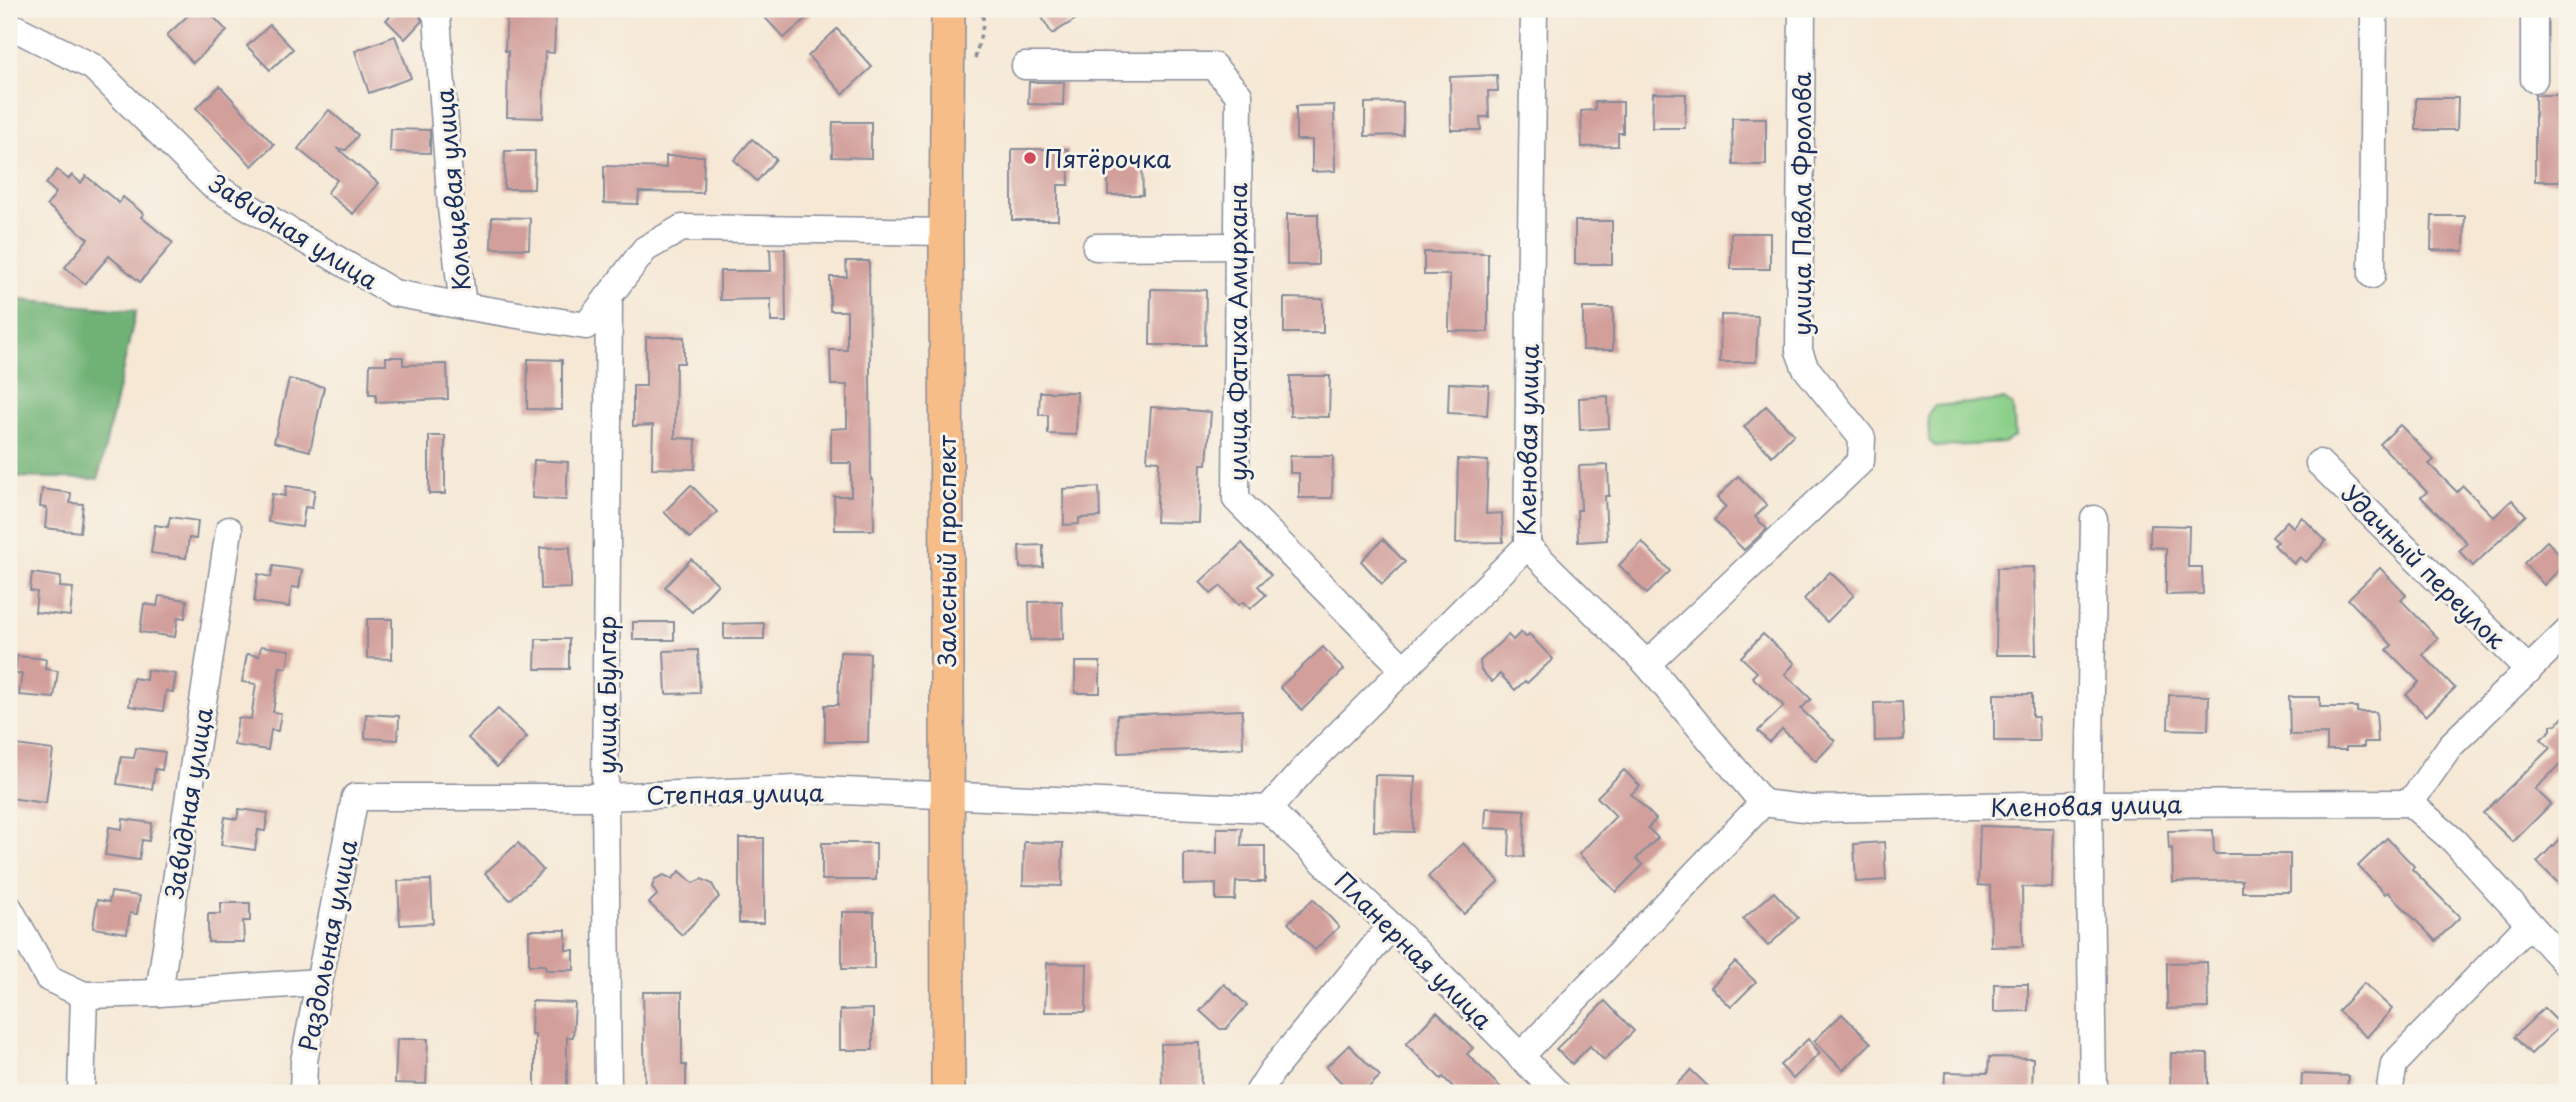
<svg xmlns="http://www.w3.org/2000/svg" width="2576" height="1102" font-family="'Playpen Sans',sans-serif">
  <rect width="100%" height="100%" fill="#f7f3e8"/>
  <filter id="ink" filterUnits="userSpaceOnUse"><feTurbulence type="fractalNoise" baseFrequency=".0143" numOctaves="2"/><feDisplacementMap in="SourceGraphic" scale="14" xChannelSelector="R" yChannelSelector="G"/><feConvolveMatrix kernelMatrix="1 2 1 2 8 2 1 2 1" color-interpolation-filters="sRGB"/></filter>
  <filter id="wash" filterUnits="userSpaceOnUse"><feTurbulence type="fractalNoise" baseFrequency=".00686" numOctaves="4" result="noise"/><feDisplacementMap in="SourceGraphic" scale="28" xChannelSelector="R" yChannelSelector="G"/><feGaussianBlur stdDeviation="1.57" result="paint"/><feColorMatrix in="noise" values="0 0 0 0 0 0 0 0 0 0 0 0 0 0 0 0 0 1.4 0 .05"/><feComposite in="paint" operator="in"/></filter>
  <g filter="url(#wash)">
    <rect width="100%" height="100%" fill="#f6e8d5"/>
    <!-- green -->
    <polygon fill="#8bd08a" stroke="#538074" stroke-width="2" points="2004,400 2013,406 2015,436 2004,443 1936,447 1929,441 1928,414 1935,406"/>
    <!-- forest -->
    <polygon fill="#70b276" stroke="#46706a" stroke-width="2" points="9,299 136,311 98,479 9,477"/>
    <g id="blocks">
      <!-- building -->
      <g fill="#d29f9b">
        <polygon points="195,9 206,9 227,31 193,63 167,35"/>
        <polygon points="398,9 417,9 422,21 405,39 386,20"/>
        <polygon points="507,9 556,9 554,53 545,52 543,118 507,117 508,51 505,51"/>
        <polygon points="757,9 817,9 784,38"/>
        <polygon points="1037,9 1092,9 1052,34"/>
        <polygon points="270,25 293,49 270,70 247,46"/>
        <polygon points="837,29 872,67 843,94 808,56"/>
        <polygon points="395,36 411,78 369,93 355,51"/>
        <polygon points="1497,75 1498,91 1488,91 1489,117 1480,117 1481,130 1451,130 1450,77"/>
        <polygon points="1029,82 1064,82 1063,105 1028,104"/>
        <polygon points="220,86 274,145 252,166 196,108"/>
        <polygon points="1653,93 1686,94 1685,128 1652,128"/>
        <rect x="2535" y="95" width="25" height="86"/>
        <polygon points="2416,98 2458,98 2457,130 2416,130"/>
        <polygon points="1403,102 1403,135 1365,136 1365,103"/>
        <polygon points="1595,102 1623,102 1623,133 1618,133 1618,146 1582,147 1581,111 1595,110"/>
        <polygon points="1334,105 1335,171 1312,172 1312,140 1296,140 1296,106"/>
        <polygon points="329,110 358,135 346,150 338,149 378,183 353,214 327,193 337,180 298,149"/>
        <polygon points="1732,118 1766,118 1766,165 1733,165"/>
        <polygon points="833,122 871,122 871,158 832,157"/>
        <polygon points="391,129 430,130 430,153 390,152"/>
        <polygon points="752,139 776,159 757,181 734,160"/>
        <polygon points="1012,149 1068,149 1069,185 1058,185 1058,220 1012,220"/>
        <polygon points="505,151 535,151 534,189 504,189"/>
        <polygon points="666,156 704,156 703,193 639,192 638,204 604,203 604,166 666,168"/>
        <polygon points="1108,166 1142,166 1143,195 1108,195"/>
        <polygon points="57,170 68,179 72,175 81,183 86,176 119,203 123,197 144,214 141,217 173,243 140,282 109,256 85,284 65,267 88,239 47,205 56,193 46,184"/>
        <rect x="1287" y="214" width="31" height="51"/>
        <polygon points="2432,216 2465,216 2464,251 2431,250"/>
        <polygon points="492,217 530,218 529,249 491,248"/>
        <rect x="1575" y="221" width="37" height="43"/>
        <rect x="1731" y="233" width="39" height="36"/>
        <polygon points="770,249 785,249 786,322 771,322 771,299 720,300 720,271 771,271"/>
        <polygon points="1424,252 1488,253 1488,332 1449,331 1450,275 1424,275"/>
        <polygon points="846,261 869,261 871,480 873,480 874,530 835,530 834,496 851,496 851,463 831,463 831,429 847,428 847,385 831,385 830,350 847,350 847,311 830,311 830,277 847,277"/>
        <polygon points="1151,289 1206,290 1205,345 1150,345"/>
        <polygon points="1284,298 1323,299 1323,333 1284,333"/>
        <rect x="1583" y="308" width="30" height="42"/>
        <polygon points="1721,315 1758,316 1756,362 1720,362"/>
        <polygon points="646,337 684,337 684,363 676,363 675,438 696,439 695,469 652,468 653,425 633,426 633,386 646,386"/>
        <polygon points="386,357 403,357 403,365 447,364 448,399 376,402 376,394 369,394 370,364 386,364"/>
        <polygon points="528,359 562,360 562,410 527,409"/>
        <polygon points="1290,376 1330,376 1329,417 1290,416"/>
        <polygon points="289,379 324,387 310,451 274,442"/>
        <polygon points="1449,383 1489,385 1487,415 1448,413"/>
        <polygon points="1040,392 1077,392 1076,435 1048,434 1048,415 1039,415"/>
        <polygon points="1608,396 1609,428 1580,430 1579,398"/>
        <polygon points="1766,406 1794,434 1772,456 1744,427"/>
        <polygon points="1151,407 1211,412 1207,464 1201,464 1199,523 1156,522 1159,461 1147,460"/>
        <polygon points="2400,425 2434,460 2429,464 2457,492 2463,486 2494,517 2512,500 2526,515 2473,566 2459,551 2467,543 2421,497 2427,492 2380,444"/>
        <rect x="429" y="436" width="16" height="58"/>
        <polygon points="1290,456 1333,456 1332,498 1299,498 1299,473 1290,473"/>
        <polygon points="1458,459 1488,461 1486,514 1502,513 1503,542 1456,543"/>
        <polygon points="534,460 568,462 566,500 532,498"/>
        <polygon points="1608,465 1609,496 1605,496 1607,540 1578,542 1577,510 1581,510 1579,466"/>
        <polygon points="1738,476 1767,505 1755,517 1767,529 1744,550 1714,520 1726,507 1717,498"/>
        <polygon points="691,485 717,512 690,538 664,512"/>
        <polygon points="286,486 315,490 312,508 305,507 302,527 268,522 272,494 285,496"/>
        <polygon points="1099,487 1100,517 1079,518 1079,524 1064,525 1063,489"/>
        <polygon points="42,489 71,493 70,503 83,504 80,532 45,528 47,508 40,507"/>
        <polygon points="170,517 198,521 196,539 189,538 186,558 151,553 155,525 168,527"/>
        <polygon points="2302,517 2326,541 2306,562 2300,557 2294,564 2274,545 2278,542 2272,537 2287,521 2293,527"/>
        <polygon points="2150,525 2189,526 2188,567 2202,567 2203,594 2166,595 2166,548 2150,547"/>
        <polygon points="1383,539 1405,562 1382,584 1361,561"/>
        <polygon points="2547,541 2567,562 2544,585 2524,563"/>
        <polygon points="1642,542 1670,571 1647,594 1619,565"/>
        <polygon points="1242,543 1271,575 1258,586 1266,595 1250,609 1243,602 1238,605 1221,586 1211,594 1200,582"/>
        <polygon points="1043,545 1043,567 1020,568 1019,546"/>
        <polygon points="570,547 571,588 541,589 540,548"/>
        <polygon points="691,559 718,584 692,612 665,587"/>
        <polygon points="273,566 302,570 299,588 292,587 289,607 254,602 258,574 271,577"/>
        <polygon points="2034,567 2036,655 1996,655 1997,568"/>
        <polygon points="2380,568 2406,595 2401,600 2438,638 2423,655 2455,688 2426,716 2406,695 2419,682 2387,650 2392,645 2348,599"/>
        <polygon points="1830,572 1854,595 1827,622 1804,599"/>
        <polygon points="32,573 61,577 60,587 73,588 70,616 35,612 37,592 30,591"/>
        <polygon points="159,596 187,600 185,618 178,617 175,637 140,632 144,604 157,606"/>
        <polygon points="1062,601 1063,639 1030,640 1029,602"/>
        <polygon points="367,619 392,619 392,659 367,658"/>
        <rect x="633" y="622" width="41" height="18"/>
        <polygon points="764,623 764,639 724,639 724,624"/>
        <polygon points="1521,632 1526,637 1529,634 1553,659 1527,683 1525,681 1515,690 1500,674 1492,682 1481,670 1480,661 1508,635 1513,640"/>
        <polygon points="1763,634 1795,663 1785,674 1811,699 1801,709 1835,741 1816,761 1782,729 1769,742 1758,731 1784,706 1752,677 1757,672 1741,657"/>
        <polygon points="536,639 569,639 569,669 535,669"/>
        <polygon points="261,646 290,650 287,668 280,667 273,712 281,713 278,731 271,730 268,750 234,745 238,718 251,719 256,684 242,682 247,654 259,656"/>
        <polygon points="1323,647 1344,670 1302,710 1280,687"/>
        <polygon points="698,650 700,693 666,694 664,651"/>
        <polygon points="840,652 870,653 868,742 825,742 825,705 838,705"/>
        <polygon points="17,656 46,659 45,669 58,671 54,698 19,695 22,674 15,674"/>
        <rect x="1075" y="662" width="25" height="31"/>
        <polygon points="147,670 176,674 173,692 166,691 163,711 129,706 133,678 146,680"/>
        <polygon points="1994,694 2032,694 2032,717 2038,717 2039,741 1994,741"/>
        <polygon points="2169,695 2209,696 2208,730 2168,729"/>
        <polygon points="2289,697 2320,697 2320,707 2357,707 2357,712 2376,712 2378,742 2364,742 2364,747 2346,747 2346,750 2327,750 2327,734 2290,735"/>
        <polygon points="1902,702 1904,740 1875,741 1874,703"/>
        <polygon points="498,709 527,737 497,767 468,738"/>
        <polygon points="1242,710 1243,748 1118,753 1117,715"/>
        <polygon points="2567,713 2567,758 2535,789 2551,804 2513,842 2483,813 2550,748 2541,739 2551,730 2551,725 2556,725"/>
        <polygon points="366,714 399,716 398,740 365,738"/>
        <polygon points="9,744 53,750 46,803 9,798"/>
        <polygon points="136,748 165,752 162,770 155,769 152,789 117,784 121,757 134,758"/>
        <polygon points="1624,770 1640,786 1631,794 1656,819 1648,828 1658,838 1636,859 1643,865 1616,892 1579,854 1616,816 1597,797"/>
        <polygon points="1375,775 1415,776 1413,832 1374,831"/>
        <polygon points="1486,808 1525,810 1524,857 1509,856 1510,829 1485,828"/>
        <polygon points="239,809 268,813 265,831 258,830 255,850 221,845 225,817 237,819"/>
        <polygon points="123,819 152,823 149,841 142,840 139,860 105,855 109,827 122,829"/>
        <polygon points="1980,826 2054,828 2052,888 2022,887 2023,946 1991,947 1990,886 1978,885"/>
        <polygon points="1217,828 1242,828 1241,846 1265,846 1265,882 1236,882 1235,900 1216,900 1216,884 1184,885 1184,854 1217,853"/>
        <polygon points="2213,830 2214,852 2216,854 2290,854 2290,892 2242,892 2242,880 2173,882 2172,848 2169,849 2168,831"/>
        <polygon points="2567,831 2567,878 2560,885 2537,862"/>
        <rect x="739" y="838" width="25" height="85"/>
        <polygon points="2387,838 2414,866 2412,869 2460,917 2436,941 2388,892 2385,894 2358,866"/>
        <polygon points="1024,842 1063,843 1062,886 1023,885"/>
        <polygon points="1884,842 1886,880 1856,882 1854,844"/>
        <polygon points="518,843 543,870 510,900 485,873"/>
        <rect x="822" y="843" width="54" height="37"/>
        <polygon points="1463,843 1499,881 1464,914 1428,877"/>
        <polygon points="680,871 693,883 702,879 712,884 719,897 682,935 649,903 657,895 652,887 655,879 664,875 672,879"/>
        <polygon points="431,880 433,923 400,925 398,881"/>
        <polygon points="111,892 140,896 137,914 130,913 127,933 93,928 97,900 109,902"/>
        <polygon points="1774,892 1798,918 1768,946 1743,919"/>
        <polygon points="1313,899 1339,927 1315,950 1288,923"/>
        <polygon points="221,903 250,903 250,921 243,921 244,942 208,942 208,914 221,914"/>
        <rect x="842" y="912" width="32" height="57"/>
        <polygon points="529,930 566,930 566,950 574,950 574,970 546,970 545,965 529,965"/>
        <polygon points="1735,962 1756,982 1731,1007 1711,987"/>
        <polygon points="2207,962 2208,1008 2167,1009 2167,963"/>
        <polygon points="1047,963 1087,964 1086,1012 1045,1012"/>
        <polygon points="2364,983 2392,1009 2367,1037 2338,1011"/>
        <polygon points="1224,984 1247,1005 1226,1029 1220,1029 1200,1011"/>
        <polygon points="1994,984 2028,984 2028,1011 1994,1012"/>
        <polygon points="643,992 682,992 682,1065 686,1065 686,1093 645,1093"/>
        <polygon points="532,1001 575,1003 573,1037 567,1037 567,1093 535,1093 535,1035 531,1035"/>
        <polygon points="1605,1001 1634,1031 1604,1060 1590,1046 1572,1064 1556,1049"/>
        <polygon points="2544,1008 2561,1025 2531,1054 2514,1037"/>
        <polygon points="873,1009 873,1050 840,1050 840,1010"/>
        <polygon points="1437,1012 1473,1048 1467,1054 1506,1093 1459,1093 1443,1077 1441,1079 1406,1044"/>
        <polygon points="1842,1014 1871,1043 1843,1070 1814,1041"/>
        <polygon points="397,1039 428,1039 426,1084 395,1083"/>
        <polygon points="1808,1039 1820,1053 1793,1079 1780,1065"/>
        <polygon points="1200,1043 1201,1093 1162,1093 1161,1044"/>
        <polygon points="1349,1045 1380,1076 1363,1093 1352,1093 1326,1067"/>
        <polygon points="2171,1053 2208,1054 2208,1093 2170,1093"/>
        <polygon points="1989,1057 2033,1058 2032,1093 1944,1093 1945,1072 1988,1073"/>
        <polygon points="1691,1070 1715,1093 1668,1093"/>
        <polygon points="2302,1074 2348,1076 2347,1093 2301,1093"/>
      </g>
    </g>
  </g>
  <g filter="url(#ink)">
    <use href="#blocks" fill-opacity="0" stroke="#888c9a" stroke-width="2"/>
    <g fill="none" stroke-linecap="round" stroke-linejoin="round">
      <defs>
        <g id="minor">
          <polyline points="433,9 437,17 451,208 463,306"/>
          <polyline points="9,25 93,67 212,185 394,293 463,306 586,326 645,249 682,228 946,232"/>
          <polyline points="1025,66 1213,66 1239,95 1236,499 1403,668"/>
          <polyline points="2534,79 2534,9"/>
          <polyline points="1096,247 1238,246"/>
          <polyline points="2372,275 2374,9"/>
          <polyline points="2319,463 2529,670"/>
          <polyline points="1647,664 1861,461 1862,438 1805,367 1799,351 1802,9"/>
          <polyline points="1763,803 1812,809 2089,804 2410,803"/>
          <polyline points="2410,803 2451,745 2567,632"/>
          <polyline points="2410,803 2454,841 2567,965"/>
          <polyline points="1268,809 1305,768 1527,546 1534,9"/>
          <polyline points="1268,809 1391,926 1557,1093"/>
          <polyline points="9,908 48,978 84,995 159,993 319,982"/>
          <polyline points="159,993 229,530"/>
          <polyline points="1520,1057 1763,803 1647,664 1527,546"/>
          <polyline points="81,1093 84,995"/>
          <polyline points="303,1093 304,1061 355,797 605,797 796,789 1268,809"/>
          <polyline points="608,1093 605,797 609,296"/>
          <polyline points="1258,1093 1272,1071 1391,926"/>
          <polyline points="2093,1093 2089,804 2094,519"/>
          <polyline points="2389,1093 2394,1064 2528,925"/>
        </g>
        <polyline id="major" points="948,9 946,232 948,1093"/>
      </defs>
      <!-- minor casing -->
      <use href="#minor" stroke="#888c9a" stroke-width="29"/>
      <!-- major casing -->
      <use href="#major" stroke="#888c9a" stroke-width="36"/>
      <!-- path -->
      <polyline stroke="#888c9a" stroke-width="3.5" stroke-dasharray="5 5" stroke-linecap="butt" points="975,59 983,25 983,9"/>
      <!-- minor -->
      <use href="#minor" stroke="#fff" stroke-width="26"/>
      <!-- major -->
      <use href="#major" stroke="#f7bd88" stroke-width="33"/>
    </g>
  </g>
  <!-- markers -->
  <circle fill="#d1495b" stroke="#f7f3e8" stroke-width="2.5" cx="1030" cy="158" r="7"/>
  <g text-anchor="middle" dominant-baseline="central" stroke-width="6" stroke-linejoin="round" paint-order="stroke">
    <!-- poi labels -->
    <g font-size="24" fill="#1b2f5e" stroke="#f7f3e8" text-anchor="start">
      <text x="1044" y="158">Пятёрочка</text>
    </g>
    <!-- street labels -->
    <g font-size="24" fill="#1b2f5e" stroke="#f7f3e8">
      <text transform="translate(452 190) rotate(-95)">Кольцевая улица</text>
      <text transform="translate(1801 204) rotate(-90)">улица Павла Фролова</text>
      <text transform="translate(294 231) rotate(32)">Завидная улица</text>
      <text transform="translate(1237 332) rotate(-90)">улица Фатиха Амирхана</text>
      <text transform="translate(1527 440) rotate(-89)">Кленовая улица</text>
      <text transform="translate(946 551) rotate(-90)">Залесный проспект</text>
      <text transform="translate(2424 566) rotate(45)">Удачный переулок</text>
      <text transform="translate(606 695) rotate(-90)">улица Булгар</text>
      <text transform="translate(735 793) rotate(-1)">Степная улица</text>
      <text transform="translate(188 803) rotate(-81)">Завидная улица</text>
      <text transform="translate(2086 805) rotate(-1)">Кленовая улица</text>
      <text transform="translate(327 945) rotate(-79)">Раздольная улица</text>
      <text transform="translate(1414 950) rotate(45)">Планерная улица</text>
    </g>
  </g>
  <!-- margin -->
  <rect width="2576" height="1102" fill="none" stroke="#f7f3e8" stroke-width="35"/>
</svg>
